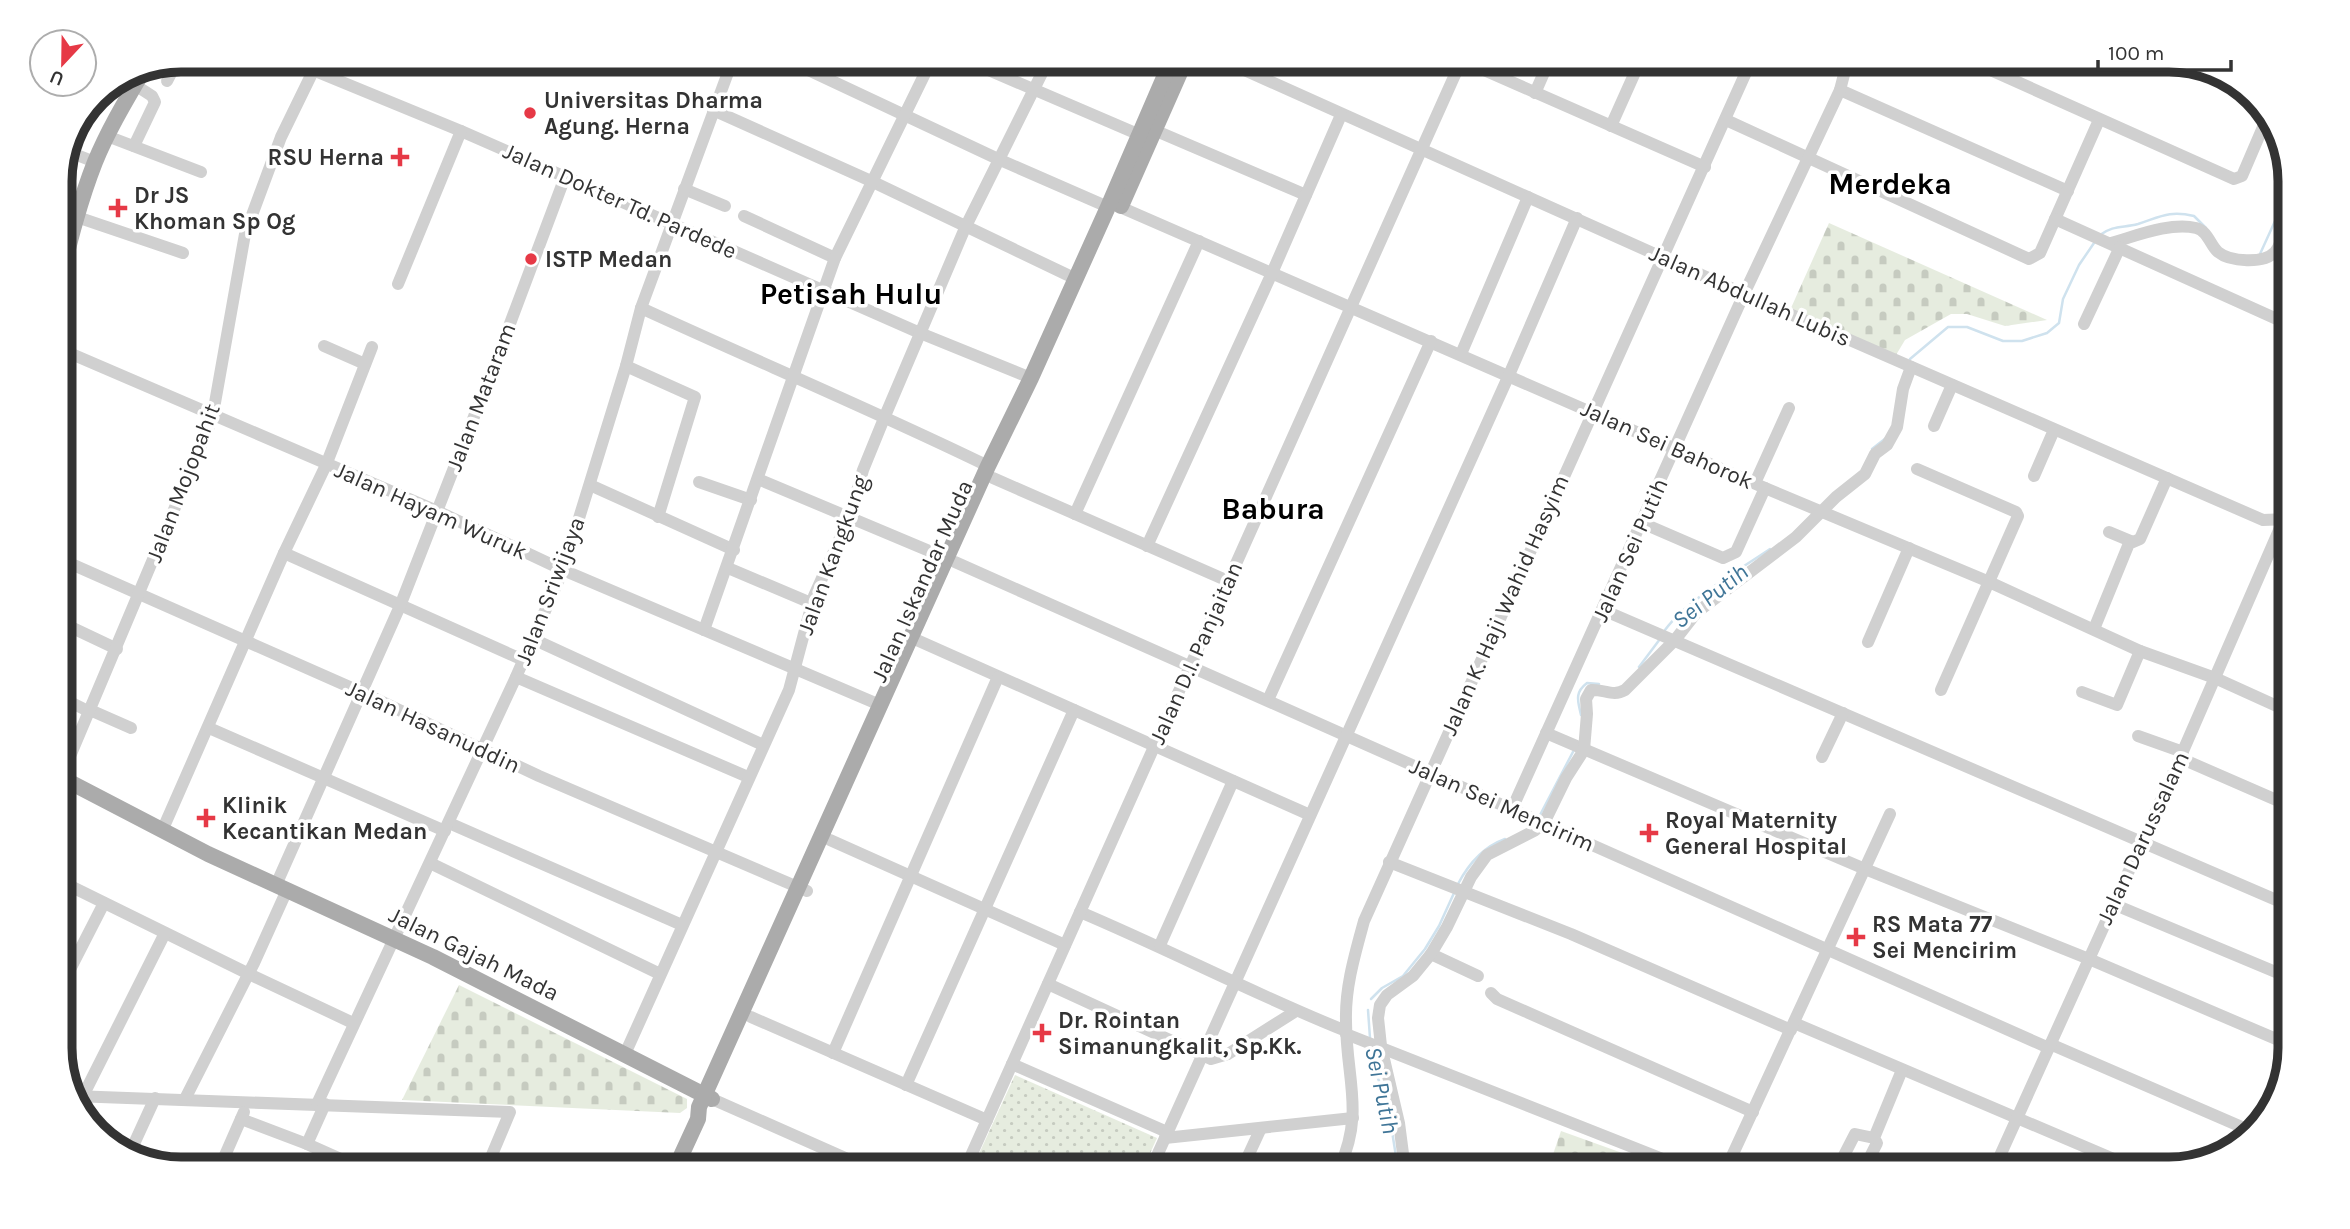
<svg xmlns="http://www.w3.org/2000/svg" width="2350" height="1229" font-family="Karla,sans-serif">
  <defs>
    <pattern id="green-dots" width="8" height="8" patternUnits="userSpaceOnUse" patternTransform="scale(1.75)"><rect width="8" height="8" fill="#e6ecdf"/><path d="M2 2h.1M6 6h.1" fill="none" stroke="#c6cbc0" stroke-width="1.8" stroke-linecap="round"/></pattern>
    <pattern id="cemetery-stones" width="16" height="16" patternUnits="userSpaceOnUse" patternTransform="scale(1.75)"><rect width="16" height="16" fill="#e6ecdf"/><path d="M2 7V4a2 2 0 0 1 4 0v3zM10 15v-3a2 2 0 0 1 4 0v3z" fill="#c6cbc0"/></pattern>
  </defs>
  <rect width="100%" height="100%" fill="#fff"/>
  <!-- green -->
  <polygon fill="url(#green-dots)" points="1015,1075 1157,1138 1143,1169 972,1169"/>
  <!-- cemetery -->
  <g fill="url(#cemetery-stones)">
    <polygon points="1829,223 2047,320 2005,326 1967,314 1951,314 1905,340 1896,355 1791,308"/>
    <polygon points="459,985 687,1099 687,1108 680,1113 402,1100"/>
    <polygon points="1561,1131 1639,1159 1635,1169 1548,1169"/>
  </g>
  <g fill="none" stroke-linecap="round" stroke-linejoin="round">
    <!-- stream -->
    <g stroke="#cfe2ee" stroke-width="2.5">
      <path d="M 2100,235 C 2113,225 2123,228 2138,224 C 2160,217 2169,210 2194,216 L 2206,228"/>
      <polyline points="2260,254 2290,188"/>
      <polyline points="1910,359 1948,327 1967,327 2003,341 2022,341 2047,333 2059,323 2063,299 2079,265 2094,243"/>
      <polyline points="1872,449 1886,438"/>
      <path d="M 1665,630 C 1687,600 1739,570 1770,549"/>
      <polyline points="1639,667 1660,639"/>
      <path d="M 1581,715 C 1578,701 1574,693 1587,683 L 1599,684"/>
      <polyline points="1539,817 1575,748"/>
      <path d="M 1458,884 C 1469,863 1483,847 1505,839"/>
      <polyline points="1371,999 1382,988 1403,976 1425,949 1439,926 1454,893"/>
      <polyline points="1368,1010 1370,1038"/>
      <polyline points="1371,1048 1375,1070 1388,1106 1398,1169"/>
    </g>
    <!-- minor -->
    <g stroke="#d0d0d0" stroke-width="12">
      <polyline points="286,59 461,131 920,333 1031,378"/>
      <polyline points="785,59 998,159 1108,207"/>
      <polyline points="963,59 1140,135"/>
      <polyline points="1220,59 1744,294 2263,520 2290,519"/>
      <polyline points="1459,59 1705,167"/>
      <polyline points="1966,59 2234,179 2242,176 2269,113"/>
      <polyline points="2193,65 2238,85"/>
      <polyline points="167,81 178,60"/>
      <polyline points="1840,90 2068,191"/>
      <polyline points="1535,93 1550,59"/>
      <polyline points="713,110 871,181 1076,279"/>
      <polyline points="1726,120 2029,259 2040,253 2099,120"/>
      <polyline points="1611,126 1641,59"/>
      <polyline points="1154,130 1306,195"/>
      <polyline points="107,136 201,172"/>
      <polyline points="134,146 155,102 152,96 135,85"/>
      <polyline points="69,152 95,162"/>
      <polyline points="684,189 725,206"/>
      <polyline points="1120,207 1765,488 1987,581 2140,651 2215,678 2290,712"/>
      <polyline points="744,216 835,258"/>
      <polyline points="77,217 183,253"/>
      <polyline points="2055,219 2290,325"/>
      <path d="M 2111,243 C 2136,236 2170,222 2196,228 C 2208,231 2210,245 2218,252 C 2230,262 2264,264 2275,252 C 2283,243 2285,223 2290,212"/>
      <polyline points="398,284 461,131"/>
      <path d="M 641,308 C 756,361 873,410 988,466"/>
      <polyline points="2084,324 2120,247"/>
      <polyline points="324,346 365,364"/>
      <polyline points="60,349 437,511 563,570 880,705"/>
      <polyline points="1461,354 1528,197"/>
      <polyline points="626,366 695,397 658,517"/>
      <polyline points="1934,426 1952,385"/>
      <polyline points="1917,469 2016,512 2018,516 1941,690"/>
      <polyline points="2034,476 2054,430"/>
      <polyline points="993,478 1228,581"/>
      <polyline points="758,479 946,558"/>
      <polyline points="699,482 751,500"/>
      <polyline points="1755,483 1789,408"/>
      <polyline points="590,485 734,550"/>
      <polyline points="1075,514 1199,241"/>
      <polyline points="1642,523 1723,558 1736,552 1765,488"/>
      <polyline points="2109,532 2133,542 2140,539 2167,478"/>
      <polyline points="1147,546 1272,273 1341,115"/>
      <polyline points="284,553 523,660"/>
      <polyline points="60,559 361,692 539,776 807,891"/>
      <polyline points="955,562 2049,1048"/>
      <polyline points="728,568 811,603"/>
      <polyline points="1603,610 2290,906"/>
      <polyline points="60,622 117,649"/>
      <polyline points="2094,629 2130,541"/>
      <polyline points="704,630 835,258 932,59"/>
      <polyline points="910,637 1310,815"/>
      <polyline points="533,639 763,745"/>
      <polyline points="1868,642 1909,548"/>
      <polyline points="516,677 748,777"/>
      <polyline points="2082,692 2117,705 2140,651"/>
      <polyline points="60,697 90,712"/>
      <polyline points="1268,700 1431,341"/>
      <polyline points="90,710 131,728"/>
      <polyline points="209,728 445,831"/>
      <polyline points="1546,733 1865,869 2089,959 2290,1045"/>
      <polyline points="2138,736 2183,752"/>
      <polyline points="1822,757 1843,713"/>
      <polyline points="2180,758 2290,806"/>
      <polyline points="60,780 208,429 213,414 245,234 281,137 319,59"/>
      <polyline points="1512,809 1744,294 1840,90 1848,59"/>
      <polyline points="449,823 682,925"/>
      <polyline points="162,831 284,553 326,465 372,347"/>
      <polyline points="830,840 1065,945"/>
      <polyline points="1389,862 1571,934 1791,1030"/>
      <polyline points="430,863 660,974"/>
      <polyline points="60,881 249,974 353,1023"/>
      <polyline points="276,885 400,606 502,345 565,177"/>
      <polyline points="2113,904 2290,978"/>
      <path d="M 1080,912 C 1170,950 1256,995 1346,1031"/>
      <polyline points="1160,945 1233,781"/>
      <polyline points="1431,954 1478,976"/>
      <polyline points="1048,984 1211,1059 1228,1054 1296,1011"/>
      <polyline points="60,989 104,903"/>
      <polyline points="1491,993 1497,999 1753,1112"/>
      <polyline points="751,1017 987,1120"/>
      <polyline points="1794,1023 2137,1169"/>
      <polyline points="1346,1034 1688,1169"/>
      <polyline points="2050,1044 2251,1131"/>
      <polyline points="833,1053 998,677"/>
      <polyline points="625,1054 789,690 814,596 850,516 863,470 885,416 965,228 1049,59"/>
      <polyline points="1012,1064 1167,1132"/>
      <polyline points="906,1085 1074,710"/>
      <polyline points="73,1096 510,1112 486,1169"/>
      <polyline points="83,1096 165,933"/>
      <polyline points="185,1099 254,963 287,890"/>
      <polyline points="712,1099 870,1169"/>
      <polyline points="317,1104 516,677 563,570 626,366 641,308 733,59"/>
      <polyline points="241,1119 307,1144 363,1169"/>
      <polyline points="1165,1138 1353,1118"/>
      <polyline points="307,1144 325,1104"/>
      <polyline points="1871,1155 1877,1143 1874,1138 1902,1070"/>
      <polyline points="128,1157 155,1098"/>
      <polyline points="1344,1158 1372,1169"/>
      <polyline points="219,1169 244,1112"/>
      <polyline points="965,1169 1462,59"/>
      <polyline points="1151,1169 1509,375 1577,218"/>
      <polyline points="1242,1169 1261,1128"/>
      <path d="M 1339,1169 C 1365,1112 1346,1079 1346,1021 C 1345,987 1355,954 1364,921 L 1752,59"/>
      <path d="M 1405,1169 L 1399,1123 L 1381,1046 L 1378,1018 L 1380,1005 L 1387,995 L 1413,976 L 1431,954 L 1447,927 L 1471,877 L 1487,855 L 1534,831 L 1544,823 L 1566,778 L 1584,750 L 1587,714 L 1586,699 L 1591,690 C 1604,689 1613,697 1625,690 L 1675,640 L 1696,613 L 1796,537 L 1836,497 L 1865,474 L 1875,454 L 1887,445 L 1897,427 L 1903,389 L 1911,367"/>
      <polyline points="1726,1169 1890,814"/>
      <polyline points="1837,1169 1855,1134 1874,1138"/>
      <polyline points="1994,1169 2180,758 2290,505"/>
    </g>
    <!-- major -->
    <g stroke="#ababab" stroke-width="16">
      <polyline points="1121,206 1186,59"/>
      <path d="M 60,280 C 70,240 80,200 95,162 C 109,128 128,97 146,66"/>
      <polyline points="60,777 208,854 433,957 712,1099"/>
      <polyline points="675,1169 698,1119 699,1107 988,466 1031,378 1108,207 1172,59"/>
    </g>
  </g>
  <!-- markers -->
  <g fill="#e63946" stroke="#fff" stroke-width="2.5">
    <circle cx="530" cy="113" r="7"/>
    <path d="M396.5 146.5h7v7h7v7h-7v7h-7v-7h-7v-7h7z"/>
    <path d="M114.5 197.5h7v7h7v7h-7v7h-7v-7h-7v-7h7z"/>
    <circle cx="531" cy="259" r="7"/>
    <path d="M202.5 807.5h7v7h7v7h-7v7h-7v-7h-7v-7h7z"/>
    <path d="M1645.5 822.5h7v7h7v7h-7v7h-7v-7h-7v-7h7z"/>
    <path d="M1852.5 926.5h7v7h7v7h-7v7h-7v-7h-7v-7h7z"/>
    <path d="M1038.5 1022.5h7v7h7v7h-7v7h-7v-7h-7v-7h7z"/>
  </g>
  <g text-anchor="middle" dominant-baseline="central" stroke-width="7" stroke-linejoin="round" paint-order="stroke">
    <!-- poi labels -->
    <g font-size="23" font-weight="bold" fill="#333" stroke="#fff" text-anchor="start">
      <text x="544" y="100">Universitas Dharma<tspan x="544" dy="26">Agung. Herna</tspan></text>
      <text x="384" y="157" text-anchor="end">RSU Herna</text>
      <text x="134" y="195">Dr JS<tspan x="134" dy="26">Khoman Sp Og</tspan></text>
      <text x="545" y="259">ISTP Medan</text>
      <text x="222" y="805">Klinik<tspan x="222" dy="26">Kecantikan Medan</tspan></text>
      <text x="1665" y="820">Royal Maternity<tspan x="1665" dy="26">General Hospital</tspan></text>
      <text x="1872" y="924">RS Mata 77<tspan x="1872" dy="26">Sei Mencirim</tspan></text>
      <text x="1058" y="1020">Dr. Rointan<tspan x="1058" dy="26">Simanungkalit, Sp.Kk.</tspan></text>
    </g>
    <!-- street labels -->
    <g font-size="23" fill="#333" stroke="#fff">
      <text transform="translate(620 201) rotate(24)">Jalan Dokter Td. Pardede</text>
      <text transform="translate(1750 296) rotate(24)">Jalan Abdullah Lubis</text>
      <text transform="translate(481 397) rotate(-69)">Jalan Mataram</text>
      <text transform="translate(1667 445) rotate(24)">Jalan Sei Bahorok</text>
      <text transform="translate(183 483) rotate(-69)">Jalan Mojopahit</text>
      <text transform="translate(431 511) rotate(24)">Jalan Hayam Wuruk</text>
      <text transform="translate(1630 550) rotate(-66)">Jalan Sei Putih</text>
      <text transform="translate(833 555) rotate(-70)">Jalan Kangkung</text>
      <text transform="translate(922 581) rotate(-66)">Jalan Iskandar Muda</text>
      <text transform="translate(550 591) rotate(-69)">Jalan Sriwijaya</text>
      <text transform="translate(1505 605) rotate(-66)">Jalan K. Haji Wahid Hasyim</text>
      <text transform="translate(1196 653) rotate(-66)">Jalan D.I. Panjaitan</text>
      <text transform="translate(433 727) rotate(25)">Jalan Hasanuddin</text>
      <text transform="translate(1502 805) rotate(24)">Jalan Sei Mencirim</text>
      <text transform="translate(2143 838) rotate(-65)">Jalan Darussalam</text>
      <text transform="translate(474 954) rotate(26)">Jalan Gajah Mada</text>
    </g>
    <!-- water labels -->
    <g font-size="24" font-style="italic" fill="#3f7597" stroke="#fff">
      <text transform="translate(1710 596) rotate(-38)">Sei Putih</text>
      <text transform="translate(1382 1090) rotate(78)">Sei Putih</text>
    </g>
    <!-- district labels -->
    <g font-size="30" font-weight="bold" fill="#000" stroke="#fff">
      <text x="1890" y="184">Merdeka</text>
      <text x="851" y="294">Petisah Hulu</text>
      <text x="1273" y="509">Babura</text>
    </g>
  </g>
  <!-- crop -->
  <path d="M0 0H2350V1229H0ZM181 72H2169A109 109 0 0 1 2278 181V1048A109 109 0 0 1 2169 1157H181A109 109 0 0 1 72 1048V181A109 109 0 0 1 181 72Z" fill="#fff" fill-rule="evenodd"/>
  <path fill="none" stroke="#333" stroke-width="9" d="M181 72H2169A109 109 0 0 1 2278 181V1048A109 109 0 0 1 2169 1157H181A109 109 0 0 1 72 1048V181A109 109 0 0 1 181 72Z"/>
  <!-- north arrow -->
  <g transform="translate(63 63) rotate(202)"><circle r="33" fill="#ffffff" stroke="#adadad" stroke-width="2"/>
  <path d="M0-5L12 26L0 18L-12 26Z" fill="#e63946"/>
  <text y="-10" font-size="19" font-weight="bold" text-anchor="middle" fill="#333333">U</text>
  </g>
  <!-- scale -->
  <path d="M2098 60v10h133v-10" fill="none" stroke="#333333" stroke-width="3.5"/>
  <text x="2108" y="60" font-size="21" fill="#333333" stroke="#ffffff" stroke-width="5" paint-order="stroke">100 m</text>
</svg>
